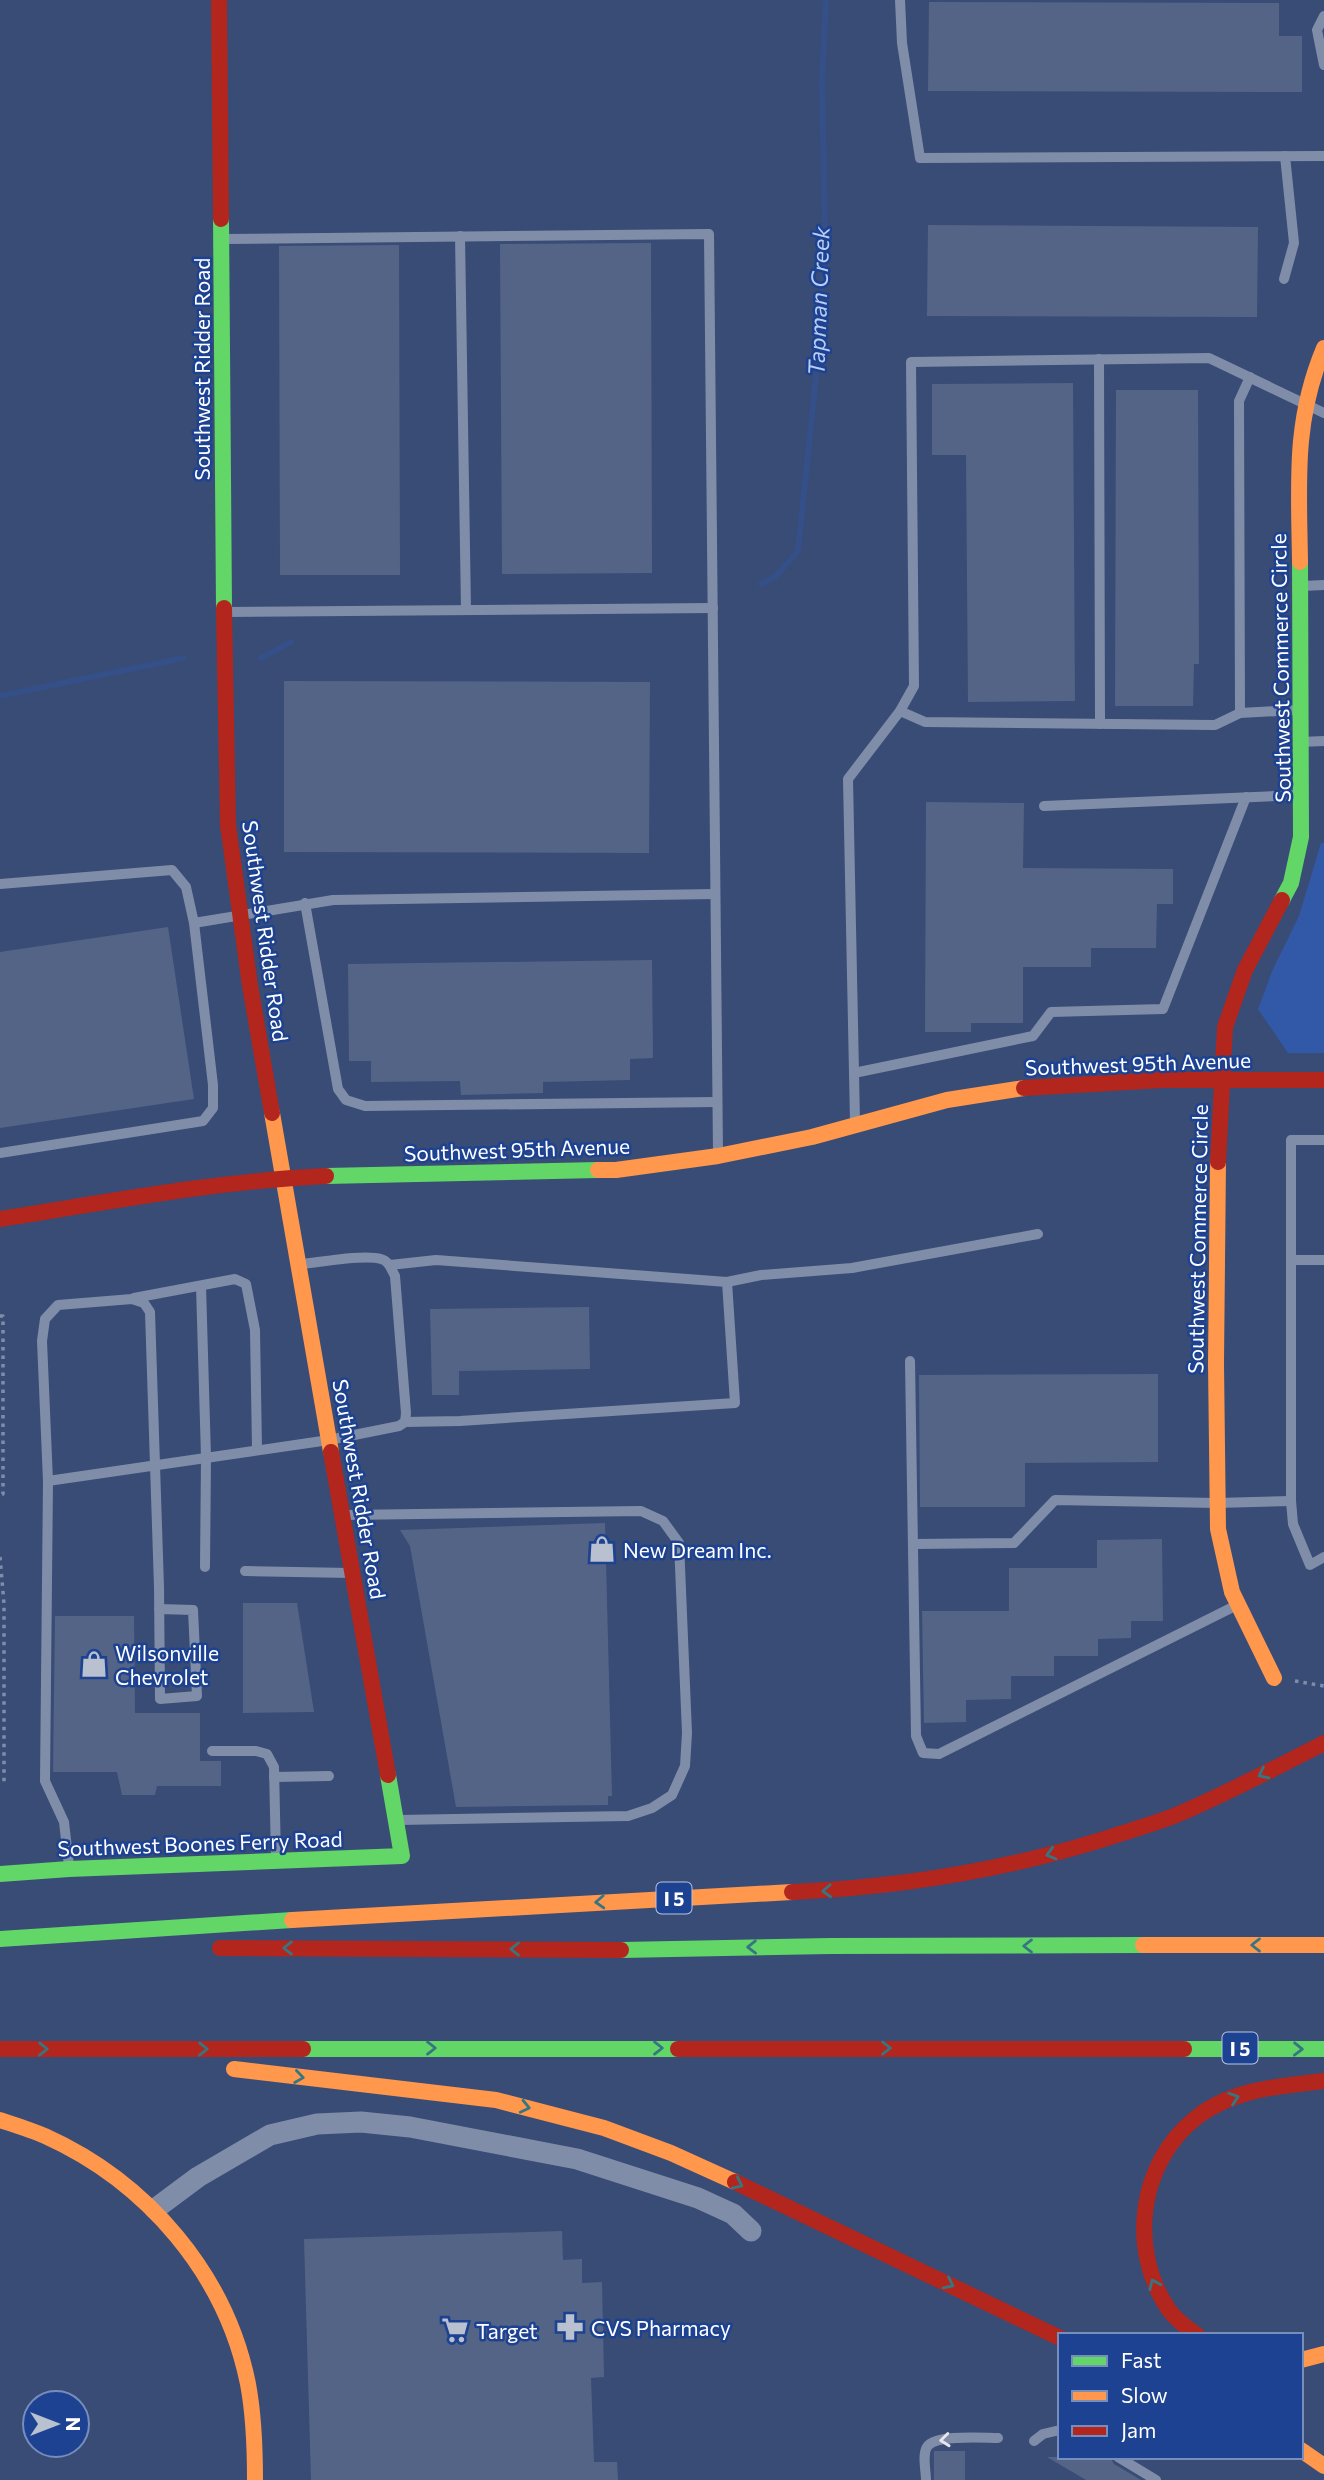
<svg xmlns="http://www.w3.org/2000/svg" width="1324" height="2480" font-family="Commissioner,sans-serif">
  <rect width="100%" height="100%" fill="#384c76"/>
  <!-- green -->
  <polygon fill="#3259a7" points="1321,843 1324,843 1324,1053 1288,1053 1258,1009 1273,969 1299,916"/>
  <g fill="none" stroke-linecap="round" stroke-linejoin="round">
    <!-- stream -->
    <g stroke="#354f88" stroke-width="6">
      <polyline points="761,584 775,577 798,551 819,347 825,228 822,82 826,0"/>
      <polyline points="261,658 291,642"/>
      <polyline points="0,696 183,658"/>
    </g>
  </g>
  <!-- building -->
  <g fill="#546486">
    <polygon points="929,2 1279,3 1279,36 1302,36 1302,92 928,91"/>
    <polygon points="928,225 1258,227 1257,317 927,316"/>
    <polygon points="651,243 652,573 502,574 500,244"/>
    <polygon points="399,245 400,575 280,575 279,246"/>
    <polygon points="1073,383 1075,701 968,702 966,455 932,455 932,384"/>
    <polygon points="1116,390 1198,390 1199,664 1194,664 1193,706 1115,706"/>
    <polygon points="284,681 650,682 649,853 284,852"/>
    <polygon points="926,802 1024,803 1023,868 1173,869 1173,904 1157,904 1156,948 1091,948 1091,967 1023,967 1023,1023 971,1023 971,1032 925,1032"/>
    <polygon points="168,927 194,1099 0,1128 0,952"/>
    <polygon points="652,960 653,1058 630,1059 630,1080 543,1082 543,1093 461,1095 460,1081 371,1082 371,1061 349,1061 348,964"/>
    <polygon points="589,1307 590,1369 459,1371 459,1395 432,1395 430,1309"/>
    <polygon points="1158,1374 1158,1462 1025,1463 1025,1507 920,1507 919,1375"/>
    <polygon points="605,1523 612,1796 608,1796 608,1805 456,1807 410,1546 400,1530"/>
    <polygon points="1162,1539 1163,1621 1131,1621 1131,1638 1098,1639 1098,1656 1054,1656 1054,1676 1011,1676 1011,1699 966,1700 966,1722 924,1723 922,1611 1009,1611 1009,1568 1097,1568 1097,1540"/>
    <polygon points="243,1603 297,1603 314,1712 243,1713"/>
    <polygon points="55,1616 134,1616 135,1713 200,1713 200,1761 221,1761 221,1786 157,1786 155,1795 122,1795 117,1772 53,1772"/>
    <polygon points="562,2231 563,2260 582,2259 582,2283 602,2282 604,2377 591,2378 594,2462 617,2462 618,2480 311,2480 304,2239"/>
    <rect x="934" y="2451" width="31" height="29"/>
    <polygon points="1047,2457 1110,2457 1114,2464 1141,2480 1086,2480"/>
  </g>
  <g fill="none" stroke-linecap="round" stroke-linejoin="round">
    <!-- path -->
    <g stroke="#808da9" stroke-width="3.5" stroke-dasharray="3.5 5" stroke-linecap="butt">
      <polyline points="0,1316 3,1316 3,1494 0,1495"/>
      <polyline points="0,1557 4,1604 4,1786"/>
      <polyline points="1295,1681 1324,1686"/>
    </g>
    <!-- lane -->
    <g stroke="#808da9" stroke-width="10">
      <polyline points="900,0 902,43 920,158 1324,156"/>
      <polyline points="1324,16 1317,30 1324,65"/>
      <polyline points="460,236 466,610"/>
      <polyline points="224,239 709,234 718,1153"/>
      <polyline points="1284,279 1294,243 1285,156"/>
      <polyline points="1099,359 1100,724"/>
      <polyline points="1302,586 1324,585"/>
      <polyline points="227,612 713,608"/>
      <polyline points="900,711 925,722 1215,725 1240,713 1298,710"/>
      <polyline points="1240,713 1239,401 1250,377"/>
      <polyline points="1301,742 1324,741"/>
      <polyline points="1044,806 1300,795"/>
      <polyline points="0,884 172,870 186,887 194,923"/>
      <polyline points="305,903 338,1089 346,1100 365,1106 717,1102"/>
      <polyline points="854,1073 1033,1036 1051,1012 1163,1009 1246,797"/>
      <polyline points="855,1122 848,779 900,711 914,686 911,362 1209,358 1324,413"/>
      <polyline points="1324,1140 1291,1140 1291,1501 1293,1524 1310,1565 1324,1557"/>
      <polyline points="0,1153 203,1121 213,1108 213,1085 194,923 333,900 715,894"/>
      <polyline points="1291,1260 1324,1260"/>
      <polyline points="390,1265 436,1260 727,1282 735,1403 460,1421 405,1422"/>
      <polyline points="727,1282 761,1275 852,1268 1038,1234"/>
      <polyline points="201,1286 206,1457 205,1567"/>
      <polyline points="134,1298 235,1279 246,1284 255,1330 257,1449"/>
      <polyline points="910,1361 916,1736 923,1753 939,1754 1235,1606"/>
      <polyline points="48,1481 42,1341 45,1319 58,1305 132,1299 144,1303 150,1312 159,1587 160,1699 197,1696 193,1610 159,1609"/>
      <polyline points="346,1515 641,1511 663,1521 679,1543 687,1733 685,1766 672,1795 652,1808 628,1816 399,1820"/>
      <polyline points="913,1544 1014,1543 1055,1500 1217,1503 1291,1501"/>
      <polyline points="245,1571 351,1573"/>
      <polyline points="212,1751 256,1751 267,1754 274,1767 276,1858"/>
      <polyline points="274,1777 329,1776"/>
      <path d="M 69,1866 L 64,1822 L 45,1781 L 48,1481 L 329,1440 L 399,1426 L 405,1422 L 406,1413 L 395,1276 C 391,1269 389,1261 381,1259 C 365,1254 321,1262 302,1264"/>
      <polyline points="1034,2441 1043,2434 1060,2430"/>
      <polyline points="1118,2457 1156,2480"/>
      <path d="M 926,2480 C 926,2471 922,2455 927,2447 C 935,2434 983,2438 998,2438"/>
    </g>
    <!-- street -->
    <polyline stroke="#808da9" stroke-width="21" points="155,2209 198,2177 270,2135 317,2124 361,2122 410,2127 577,2159 698,2198 733,2214 751,2231"/>
    <!-- fast -->
    <g stroke="#63d668" stroke-width="16">
      <polyline points="221,219 224,608"/>
      <polyline points="1282,900 1291,883 1301,837 1300,562"/>
      <polyline points="326,1176 598,1170"/>
      <polyline points="0,1874 69,1869 402,1856 388,1775"/>
      <polyline points="0,1939 292,1920"/>
      <polyline points="621,1950 830,1946 1143,1945"/>
      <polyline points="303,2049 678,2049"/>
      <polyline points="1184,2049 1324,2049"/>
    </g>
    <!-- slow -->
    <g stroke="#ff974d" stroke-width="16">
      <path d="M 1300,562 C 1299,484 1293,422 1324,348"/>
      <polyline points="272,1113 331,1452"/>
      <polyline points="1218,1162 1216,1363 1218,1529 1232,1592 1274,1678"/>
      <polyline points="598,1170 616,1170 718,1156 812,1137 947,1100 1024,1088"/>
      <polyline points="292,1920 792,1892"/>
      <polyline points="1143,1945 1324,1945"/>
      <polyline points="234,2069 496,2100 604,2128 671,2153 735,2182"/>
      <path d="M 0,2120 C 15,2125 31,2130 45,2136 C 147,2182 226,2274 248,2384 C 254,2416 255,2448 255,2480"/>
      <polyline points="1301,2360 1324,2354"/>
      <polyline points="1301,2450 1324,2466"/>
    </g>
    <!-- jam -->
    <g stroke="#b3261e" stroke-width="16">
      <polyline points="219,0 221,219"/>
      <polyline points="224,608 228,825 250,986 272,1113"/>
      <polyline points="1024,1088 1162,1080 1324,1080"/>
      <polyline points="1218,1162 1225,1027 1245,970 1282,900"/>
      <path d="M 0,1219 C 108,1202 217,1181 326,1176"/>
      <polyline points="331,1452 388,1775"/>
      <path d="M 792,1892 C 905,1887 1018,1868 1126,1832 C 1144,1826 1163,1821 1181,1813 C 1230,1792 1277,1767 1324,1743"/>
      <polyline points="220,1948 621,1950"/>
      <polyline points="0,2049 303,2049"/>
      <polyline points="678,2049 1184,2049"/>
      <polyline points="735,2182 1060,2338"/>
      <path d="M 1197,2335 C 1187,2328 1176,2320 1169,2310 C 1128,2250 1138,2163 1197,2117 C 1233,2089 1280,2086 1324,2081"/>
    </g>
  </g>
  <!-- one-way arrows -->
  <defs><path id="oneway-chevron" d="M-2-3.5L2.5 0L-2 3.5" fill="none" stroke-width="1.6" stroke-linecap="round" stroke-linejoin="round" transform="scale(1.75)"/></defs>
  <g stroke="#367683">
    <use href="#oneway-chevron" transform="translate(1263 1774) rotate(154)"/>
    <use href="#oneway-chevron" transform="translate(1051 1854) rotate(165)"/>
    <use href="#oneway-chevron" transform="translate(827 1891) rotate(177)"/>
    <use href="#oneway-chevron" transform="translate(600 1902) rotate(177)"/>
    <use href="#oneway-chevron" transform="translate(1256 1945) rotate(180)"/>
    <use href="#oneway-chevron" transform="translate(1028 1946) rotate(180)"/>
    <use href="#oneway-chevron" transform="translate(752 1947) rotate(179)"/>
    <use href="#oneway-chevron" transform="translate(288 1948) rotate(-180)"/>
    <use href="#oneway-chevron" transform="translate(515 1949) rotate(-180)"/>
    <use href="#oneway-chevron" transform="translate(431 2048)"/>
    <use href="#oneway-chevron" transform="translate(658 2048)"/>
    <use href="#oneway-chevron" transform="translate(886 2048)"/>
    <use href="#oneway-chevron" transform="translate(43 2049)"/>
    <use href="#oneway-chevron" transform="translate(203 2049)"/>
    <use href="#oneway-chevron" transform="translate(1298 2049) rotate(1)"/>
    <use href="#oneway-chevron" transform="translate(299 2077) rotate(8)"/>
    <use href="#oneway-chevron" transform="translate(1234 2098) rotate(-18)"/>
    <use href="#oneway-chevron" transform="translate(525 2107) rotate(13)"/>
    <use href="#oneway-chevron" transform="translate(738 2184) rotate(25)"/>
    <use href="#oneway-chevron" transform="translate(949 2284) rotate(26)"/>
    <use href="#oneway-chevron" transform="translate(1154 2284) rotate(-114)"/>
  </g>
  <use stroke="#e6e8ee" href="#oneway-chevron" transform="translate(945 2440) rotate(174)"/>
  <!-- icons -->
  <defs>
    <symbol id="shop-bare" viewBox="-9 -9 18 18"><path d="M-5-2.5h2.3a2.7 3.5 0 0 1 5.4 0H5L5.5 6h-11ZM-1.5-2.5h3a1.5 2.3 0 0 0-3 0Z" fill="#b9c0cf" stroke="#1d4291" stroke-width="2.5" paint-order="stroke"/></symbol>
    <symbol id="pharmacy-bare" viewBox="-9 -9 18 18"><path d="M-2-6h4v4h4v4h-4v4h-4v-4h-4v-4h4Z" fill="#b9c0cf" stroke="#1d4291" stroke-width="2.5" paint-order="stroke"/></symbol>
    <symbol id="supermarket-bare" viewBox="-9 -9 18 18"><path d="M-6-5.5h2.5l.6 2H6L4.5 2H-2.5L-4.4-4H-6ZM-1.5 3.2a1.3 1.3 0 1 0 .1 0ZM3 3.2a1.3 1.3 0 1 0 .1 0Z" fill="#b9c0cf" stroke="#1d4291" stroke-width="2.5" paint-order="stroke"/></symbol>
  </defs>
  <g fill-rule="evenodd">
    <use href="#shop-bare" x="583" y="1530" width="38" height="38"/>
    <use href="#shop-bare" x="75" y="1645" width="38" height="38"/>
    <use href="#pharmacy-bare" x="551" y="2308" width="38" height="38"/>
    <use href="#supermarket-bare" x="436" y="2311" width="38" height="38"/>
  </g>
  <g text-anchor="middle" dominant-baseline="central" stroke-width="5" stroke-linejoin="round" paint-order="stroke">
    <!-- shield labels -->
    <g fill="#1d4291" stroke="#bbc6de" stroke-width="2">
      <rect x="656.5" y="1882.5" width="35" height="31" rx="5"/>
      <rect x="1222.5" y="2032.5" width="35" height="31" rx="5"/>
    </g>
    <g font-size="19" font-weight="bold" fill="#fff">
      <text x="674" y="1898">I 5</text>
      <text x="1240" y="2048">I 5</text>
    </g>
    <!-- street labels -->
    <g font-size="21" fill="#fff" stroke="#1d4291">
      <text transform="translate(201 369) rotate(-90)">Southwest Ridder Road</text>
      <text transform="translate(1280 668) rotate(-91)">Southwest Commerce Circle</text>
      <text transform="translate(266 931) rotate(82)">Southwest Ridder Road</text>
      <text transform="translate(1138 1063) rotate(-2)">Southwest 95th Avenue</text>
      <text transform="translate(517 1149) rotate(-2)">Southwest 95th Avenue</text>
      <text transform="translate(1197 1239) rotate(-89)">Southwest Commerce Circle</text>
      <text transform="translate(360 1489) rotate(80)">Southwest Ridder Road</text>
      <text transform="translate(200 1843) rotate(-2)">Southwest Boones Ferry Road</text>
    </g>
    <!-- poi labels -->
    <g font-size="21" fill="#fff" stroke="#1d4291" text-anchor="start">
      <text x="623" y="1549">New Dream Inc.</text>
      <text x="115" y="1652">Wilsonville<tspan x="115" dy="24">Chevrolet</tspan></text>
      <text x="591" y="2327">CVS Pharmacy</text>
      <text x="476" y="2330">Target</text>
    </g>
    <!-- water labels -->
    <g font-size="23" font-style="italic" fill="#bacdf5" stroke="#1d4291">
      <text transform="translate(818 301) rotate(-88)">Tapman Creek</text>
    </g>
  </g>
  <!-- legend -->
  <rect x="1058" y="2333" width="245" height="126" fill="#1d4291" stroke="#778ebd" stroke-width="2"/>
  <rect x="1072" y="2356" width="35" height="10" fill="#63d668" stroke="#778ebd" stroke-width="2"/>
  <text x="1121" y="2368" font-size="21" fill="#ffffff">Fast</text>
  <rect x="1072" y="2391" width="35" height="10" fill="#ff974d" stroke="#778ebd" stroke-width="2"/>
  <text x="1121" y="2403" font-size="21" fill="#ffffff">Slow</text>
  <rect x="1072" y="2426" width="35" height="10" fill="#b3261e" stroke="#778ebd" stroke-width="2"/>
  <text x="1121" y="2438" font-size="21" fill="#ffffff">Jam</text>
  <!-- north arrow -->
  <g transform="translate(56 2424) rotate(90)"><circle r="33" fill="#1d4291" stroke="#778ebd" stroke-width="2"/>
  <path d="M0-5L12 26L0 18L-12 26Z" fill="#b9c0cf"/>
  <text y="-10" font-size="19" font-weight="bold" text-anchor="middle" fill="#ffffff">N</text>
  </g>
</svg>
